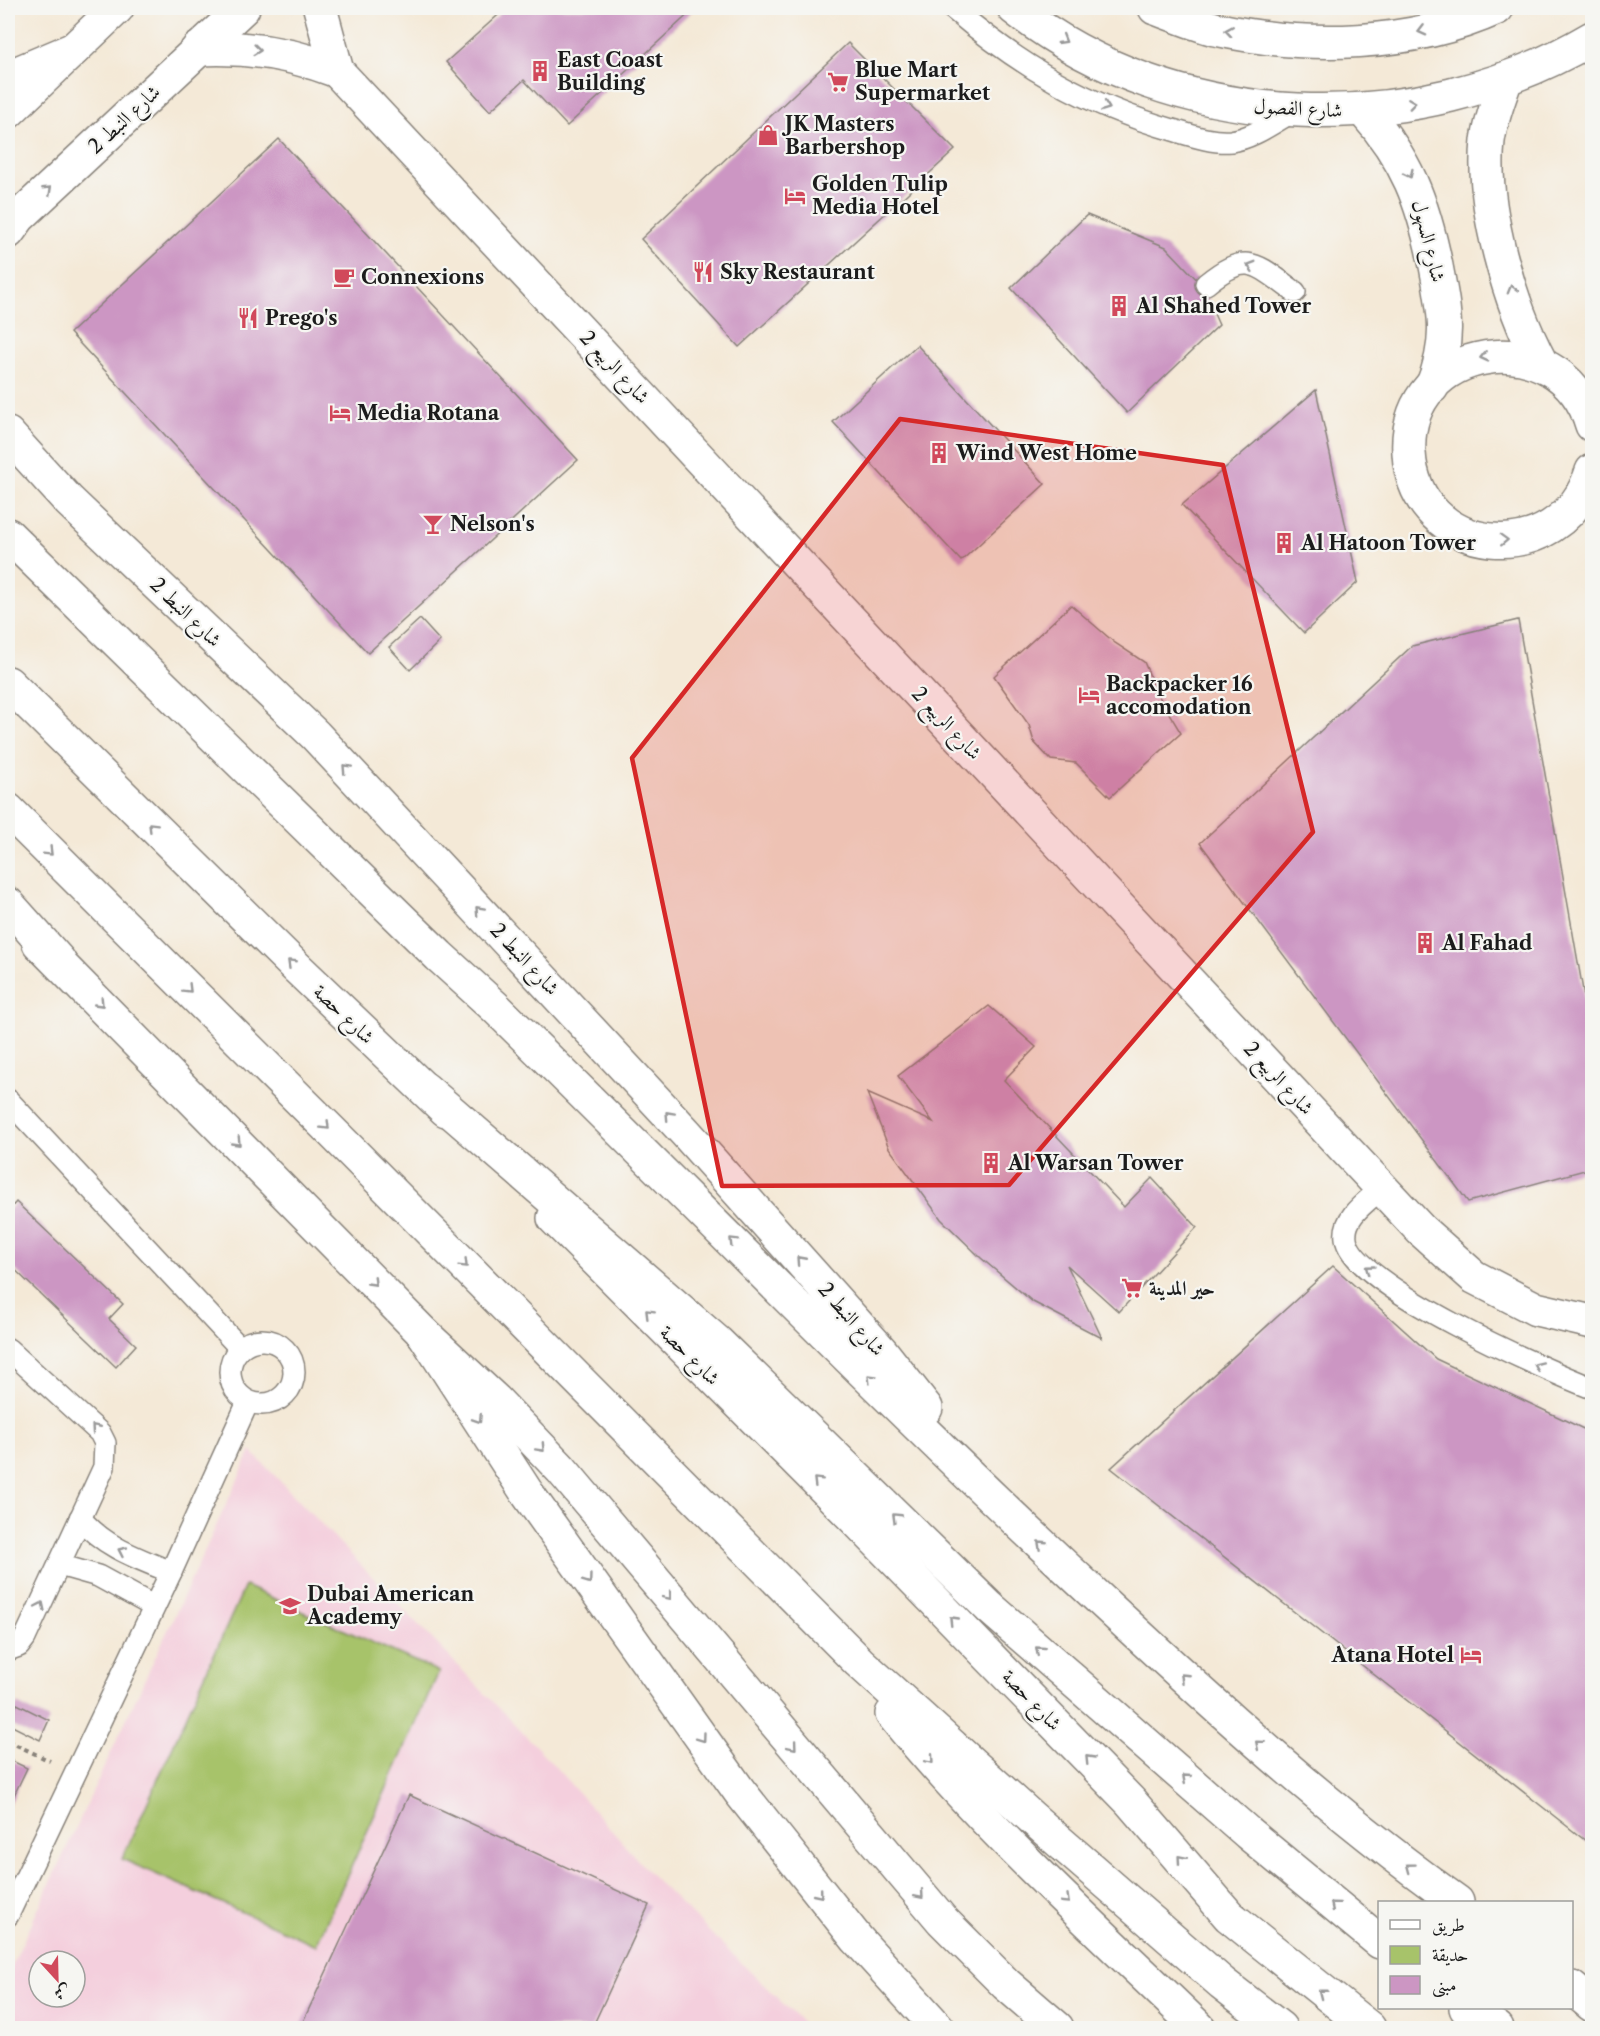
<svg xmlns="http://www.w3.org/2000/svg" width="1600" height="2036" font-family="'Libre Caslon Text',Amiri,serif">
  <rect width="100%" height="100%" fill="#f6f6f2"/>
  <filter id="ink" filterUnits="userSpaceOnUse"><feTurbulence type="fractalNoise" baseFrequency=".0167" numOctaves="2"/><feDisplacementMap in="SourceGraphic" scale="12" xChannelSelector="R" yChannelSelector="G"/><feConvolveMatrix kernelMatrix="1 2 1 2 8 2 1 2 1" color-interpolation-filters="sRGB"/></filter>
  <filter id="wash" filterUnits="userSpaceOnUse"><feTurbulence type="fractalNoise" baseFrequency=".008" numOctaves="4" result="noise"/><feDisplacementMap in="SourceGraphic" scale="24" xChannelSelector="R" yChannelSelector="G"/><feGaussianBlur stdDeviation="1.35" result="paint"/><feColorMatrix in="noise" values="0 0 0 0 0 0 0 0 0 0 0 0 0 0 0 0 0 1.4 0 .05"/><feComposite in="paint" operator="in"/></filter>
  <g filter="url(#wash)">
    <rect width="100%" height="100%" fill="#f4e9d7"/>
    <!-- built -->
    <path fill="#f4cfdd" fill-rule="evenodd" d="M 251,1451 L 550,1761 L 651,1875 L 808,2028 L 8,2028 L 8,1974 ZM 39,1961 L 75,1961 L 75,1997 L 39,1997 Z"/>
    <!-- green -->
    <polygon fill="#a7c36a" stroke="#627043" stroke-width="1.5" points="245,1586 439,1672 316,1945 122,1859"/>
    <g id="blocks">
      <!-- building -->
      <g fill="#cc96c3">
        <polygon points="506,8 695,8 567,126 524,80 490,111 446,62"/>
        <polygon points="848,43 955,150 739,347 641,239"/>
        <polygon points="279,139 578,460 368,653 70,333"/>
        <polygon points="1087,215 1166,247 1200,283 1219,325 1127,413 1011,288"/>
        <polygon points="917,345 1045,484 961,561 833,422"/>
        <polygon points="1316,390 1358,582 1304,633 1182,505"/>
        <polygon points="1071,605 1115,643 1144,662 1158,695 1181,733 1110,797 1076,763 1051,760 1034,742 1029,725 994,676"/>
        <polygon points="420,619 440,641 410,670 389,647"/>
        <polygon points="1518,620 1592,1042 1592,1168 1468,1202 1200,843 1412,646"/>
        <polygon points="989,1006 1036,1047 1004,1080 1124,1207 1152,1178 1197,1227 1119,1312 1067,1265 1102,1338 1033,1302 981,1258 941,1219 889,1148 867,1093 933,1122 898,1076"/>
        <polygon points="16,1202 123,1304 109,1319 136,1345 116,1367 8,1263 8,1211"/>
        <polygon points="1333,1266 1436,1359 1592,1433 1591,1845 1111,1468"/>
        <polygon points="17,1704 49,1720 40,1740 8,1724"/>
        <polygon points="8,1759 27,1768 8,1808"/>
        <polygon points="409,1795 649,1905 592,2028 300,2028"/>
      </g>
    </g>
  </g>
  <g filter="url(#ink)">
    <use href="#blocks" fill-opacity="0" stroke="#88827a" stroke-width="1.5"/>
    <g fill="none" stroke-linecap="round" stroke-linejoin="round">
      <defs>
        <g id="lane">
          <path d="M 952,8 C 1020,66 1086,105 1173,130 C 1190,135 1213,143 1231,141 C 1253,138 1274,122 1292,112"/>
          <path d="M 1206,284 C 1248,250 1256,264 1295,292"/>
          <polyline points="8,1100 240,1348"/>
          <path d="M 1382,1188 C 1368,1201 1343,1216 1346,1238 C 1350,1285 1548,1371 1592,1388"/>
          <circle cx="262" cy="1372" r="32"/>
          <polyline points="8,1349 100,1433 105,1443 104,1467 25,1638 19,1646 8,1650"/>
          <path d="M 80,1518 C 104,1547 137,1558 171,1572"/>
          <polyline points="59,1565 98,1576 153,1606"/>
          <polyline points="8,1915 171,1572 248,1402"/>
        </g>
        <g id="street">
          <polyline points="320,8 337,71 1421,1230 1474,1277 1536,1309 1592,1322"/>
          <path d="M 198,49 C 247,46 291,53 337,71"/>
          <polyline points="8,77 74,49"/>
          <path d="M 1506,79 C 1499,99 1491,119 1488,141 C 1481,207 1510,305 1541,363"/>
          <path d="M 1363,110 C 1407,159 1423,202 1436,266 C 1445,313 1451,341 1432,387"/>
          <path d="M 1592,425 C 1561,318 1402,343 1409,453 C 1415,558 1560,574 1592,471"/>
        </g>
        <g id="secondary">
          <path d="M 1014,8 C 1177,136 1416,142 1592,38"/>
          <path d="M 1155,8 C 1175,15 1195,24 1215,29 C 1307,49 1411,47 1497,8"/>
          <polyline points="8,112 117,8"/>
          <polyline points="8,232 19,217 243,8"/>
          <polyline points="8,434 69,501 315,735 686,1133 881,1351 926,1408"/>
          <path d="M 8,535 L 439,956 L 495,1007 C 698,1206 896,1410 1104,1603 C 1217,1708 1331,1812 1457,1902"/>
          <polyline points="39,943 424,1334 527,1493 740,1792 857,1939 938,2028"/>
          <polyline points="1572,1988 1592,2005"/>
        </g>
        <g id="primary">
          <polyline points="8,683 294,965 446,1110"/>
          <polyline points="8,810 334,1134 859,1662 1031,1817 1222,1983 1280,2028"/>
          <polyline points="8,904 59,961"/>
          <polyline points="554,1218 858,1522 1130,1801 1229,1916 1369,2028"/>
          <path d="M 892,1714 C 984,1828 1094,1926 1199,2028"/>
        </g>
        <g id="highway">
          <polyline points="425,1089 717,1342 989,1607 1248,1833 1380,1942"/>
          <polyline points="424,1334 495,1400 561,1469 942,1920 1006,1984 1057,2028"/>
          <polyline points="1466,2008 1497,2028"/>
        </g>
      </defs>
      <!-- lane casing -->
      <use href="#lane" stroke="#88827a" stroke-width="24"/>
      <!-- street casing -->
      <use href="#street" stroke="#88827a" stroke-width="36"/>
      <!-- secondary casing -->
      <use href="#secondary" stroke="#88827a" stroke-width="36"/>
      <!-- primary casing -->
      <use href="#primary" stroke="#88827a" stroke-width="36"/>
      <!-- highway casing -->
      <use href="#highway" stroke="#88827a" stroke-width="36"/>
      <!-- path -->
      <polyline stroke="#88827a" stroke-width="4" stroke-dasharray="4.5 4.5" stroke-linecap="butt" points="8,1741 50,1761"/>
      <!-- lane -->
      <use href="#lane" stroke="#fff" stroke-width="21"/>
      <!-- street -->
      <use href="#street" stroke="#fff" stroke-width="33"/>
      <!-- secondary -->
      <use href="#secondary" stroke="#fff" stroke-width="33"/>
      <!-- primary -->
      <use href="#primary" stroke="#fff" stroke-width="33"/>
      <!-- highway -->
      <use href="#highway" stroke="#fff" stroke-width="33"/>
    </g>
    <!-- one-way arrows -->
    <defs><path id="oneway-chevron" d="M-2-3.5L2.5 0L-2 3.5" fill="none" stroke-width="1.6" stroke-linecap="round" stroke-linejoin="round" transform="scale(1.5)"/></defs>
    <g stroke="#999">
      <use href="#oneway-chevron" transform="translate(1229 31) rotate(-171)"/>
      <use href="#oneway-chevron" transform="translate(1422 31) rotate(166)"/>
      <use href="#oneway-chevron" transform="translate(1063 40) rotate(31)"/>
      <use href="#oneway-chevron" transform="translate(257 50) rotate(6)"/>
      <use href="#oneway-chevron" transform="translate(1412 103) rotate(-8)"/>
      <use href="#oneway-chevron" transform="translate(1106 107) rotate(20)"/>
      <use href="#oneway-chevron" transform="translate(1409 174) rotate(64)"/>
      <use href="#oneway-chevron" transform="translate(48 190) rotate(-43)"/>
      <use href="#oneway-chevron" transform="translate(1251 266) rotate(-164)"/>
      <use href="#oneway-chevron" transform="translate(1512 289) rotate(-106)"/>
      <use href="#oneway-chevron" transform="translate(1484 357) rotate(167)"/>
      <use href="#oneway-chevron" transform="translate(1504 540) rotate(-2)"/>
      <use href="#oneway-chevron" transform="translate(346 768) rotate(-133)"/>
      <use href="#oneway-chevron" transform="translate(152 826) rotate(-135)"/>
      <use href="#oneway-chevron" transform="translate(49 852) rotate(45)"/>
      <use href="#oneway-chevron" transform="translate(479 910) rotate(-133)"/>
      <use href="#oneway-chevron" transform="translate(291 963) rotate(-136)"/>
      <use href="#oneway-chevron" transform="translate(188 989) rotate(45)"/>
      <use href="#oneway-chevron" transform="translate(100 1003) rotate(46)"/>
      <use href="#oneway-chevron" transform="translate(669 1115) rotate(-133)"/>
      <use href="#oneway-chevron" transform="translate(326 1126) rotate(45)"/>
      <use href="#oneway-chevron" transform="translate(237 1142) rotate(46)"/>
      <use href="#oneway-chevron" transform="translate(733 1241) rotate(-135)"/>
      <use href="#oneway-chevron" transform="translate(800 1260) rotate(-132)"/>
      <use href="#oneway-chevron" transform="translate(464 1264) rotate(45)"/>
      <use href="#oneway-chevron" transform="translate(1369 1269) rotate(-144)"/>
      <use href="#oneway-chevron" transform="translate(373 1282) rotate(46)"/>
      <use href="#oneway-chevron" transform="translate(649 1313) rotate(-135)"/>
      <use href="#oneway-chevron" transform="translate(1538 1366) rotate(-156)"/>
      <use href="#oneway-chevron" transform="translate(871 1378) rotate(-135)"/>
      <use href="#oneway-chevron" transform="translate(478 1419) rotate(57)"/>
      <use href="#oneway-chevron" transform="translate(95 1428) rotate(-131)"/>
      <use href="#oneway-chevron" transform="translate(541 1448) rotate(47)"/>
      <use href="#oneway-chevron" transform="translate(817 1481) rotate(-135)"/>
      <use href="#oneway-chevron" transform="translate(896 1517) rotate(-136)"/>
      <use href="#oneway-chevron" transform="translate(1041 1544) rotate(-137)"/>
      <use href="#oneway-chevron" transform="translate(122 1551) rotate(-155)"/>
      <use href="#oneway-chevron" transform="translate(588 1580) rotate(54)"/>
      <use href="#oneway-chevron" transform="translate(668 1596) rotate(50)"/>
      <use href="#oneway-chevron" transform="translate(41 1606) rotate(-65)"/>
      <use href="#oneway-chevron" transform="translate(953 1620) rotate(-134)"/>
      <use href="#oneway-chevron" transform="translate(1039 1650) rotate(-139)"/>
      <use href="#oneway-chevron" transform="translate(1184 1677) rotate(-137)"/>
      <use href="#oneway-chevron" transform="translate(702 1738) rotate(54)"/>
      <use href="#oneway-chevron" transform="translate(1259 1744) rotate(-140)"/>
      <use href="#oneway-chevron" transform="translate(793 1746) rotate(50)"/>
      <use href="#oneway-chevron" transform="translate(1089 1759) rotate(-134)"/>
      <use href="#oneway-chevron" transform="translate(930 1760) rotate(49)"/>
      <use href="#oneway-chevron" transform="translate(1186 1778) rotate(-139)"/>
      <use href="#oneway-chevron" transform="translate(1181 1859) rotate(-131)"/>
      <use href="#oneway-chevron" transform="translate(1410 1867) rotate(-143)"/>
      <use href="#oneway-chevron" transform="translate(819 1894) rotate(51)"/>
      <use href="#oneway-chevron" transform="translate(920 1895) rotate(49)"/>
      <use href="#oneway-chevron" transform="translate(1066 1900) rotate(44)"/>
      <use href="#oneway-chevron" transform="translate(1334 1905) rotate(-140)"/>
      <use href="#oneway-chevron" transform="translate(1322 1993) rotate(-142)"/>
    </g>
  </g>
  <!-- marked area -->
  <path fill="#d62828" fill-opacity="0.2" stroke="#d62828" stroke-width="4.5" stroke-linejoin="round" d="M 900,419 L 1223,465 L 1313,832 L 1009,1185 L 722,1186 L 632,758 Z"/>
  <!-- icons -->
  <defs>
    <symbol id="building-bare" viewBox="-9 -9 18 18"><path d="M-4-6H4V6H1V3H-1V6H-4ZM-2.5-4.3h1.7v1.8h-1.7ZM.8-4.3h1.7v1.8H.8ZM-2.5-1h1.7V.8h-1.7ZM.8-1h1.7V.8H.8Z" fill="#d1495b" stroke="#f6f6f2" stroke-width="2.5" paint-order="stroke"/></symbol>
    <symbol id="supermarket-bare" viewBox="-9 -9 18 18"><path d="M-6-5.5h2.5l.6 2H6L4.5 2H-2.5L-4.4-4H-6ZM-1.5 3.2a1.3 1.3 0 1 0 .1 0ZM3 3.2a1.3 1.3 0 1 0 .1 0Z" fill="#d1495b" stroke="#f6f6f2" stroke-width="2.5" paint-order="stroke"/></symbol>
    <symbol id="shop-bare" viewBox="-9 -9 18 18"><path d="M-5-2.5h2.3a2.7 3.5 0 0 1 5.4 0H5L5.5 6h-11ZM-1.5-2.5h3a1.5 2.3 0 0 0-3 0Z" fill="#d1495b" stroke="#f6f6f2" stroke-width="2.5" paint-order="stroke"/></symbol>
    <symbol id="hotel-bare" viewBox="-9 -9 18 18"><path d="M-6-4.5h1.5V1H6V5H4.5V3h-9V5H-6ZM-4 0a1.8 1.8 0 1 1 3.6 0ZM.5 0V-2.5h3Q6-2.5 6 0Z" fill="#d1495b" stroke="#f6f6f2" stroke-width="2.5" paint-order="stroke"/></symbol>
    <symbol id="restaurant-bare" viewBox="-9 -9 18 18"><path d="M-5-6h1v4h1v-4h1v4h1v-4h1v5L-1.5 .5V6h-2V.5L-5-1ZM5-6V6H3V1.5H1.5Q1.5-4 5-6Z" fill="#d1495b" stroke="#f6f6f2" stroke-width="2.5" paint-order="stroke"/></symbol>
    <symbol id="cafe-bare" viewBox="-9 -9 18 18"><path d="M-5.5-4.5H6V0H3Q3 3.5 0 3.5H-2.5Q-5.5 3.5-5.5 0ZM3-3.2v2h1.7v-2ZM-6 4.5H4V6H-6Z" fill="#d1495b" stroke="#f6f6f2" stroke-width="2.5" paint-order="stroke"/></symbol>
    <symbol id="bar-bare" viewBox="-9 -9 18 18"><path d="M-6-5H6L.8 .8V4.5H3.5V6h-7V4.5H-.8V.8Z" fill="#d1495b" stroke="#f6f6f2" stroke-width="2.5" paint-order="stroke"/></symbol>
    <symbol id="school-bare" viewBox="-9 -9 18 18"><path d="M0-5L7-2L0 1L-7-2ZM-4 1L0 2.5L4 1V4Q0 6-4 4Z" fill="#d1495b" stroke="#f6f6f2" stroke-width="2.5" paint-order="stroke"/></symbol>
  </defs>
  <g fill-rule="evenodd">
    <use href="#building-bare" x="525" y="56" width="30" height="30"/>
    <use href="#supermarket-bare" x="823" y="67" width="30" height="30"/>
    <use href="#shop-bare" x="753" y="120" width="30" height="30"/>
    <use href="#hotel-bare" x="780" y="181" width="30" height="30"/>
    <use href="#restaurant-bare" x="688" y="257" width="30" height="30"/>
    <use href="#cafe-bare" x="329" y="262" width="30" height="30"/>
    <use href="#building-bare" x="1104" y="291" width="30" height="30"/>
    <use href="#restaurant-bare" x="233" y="303" width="30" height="30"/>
    <use href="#hotel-bare" x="325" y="398" width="30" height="30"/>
    <use href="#building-bare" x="924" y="438" width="30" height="30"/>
    <use href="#bar-bare" x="418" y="509" width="30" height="30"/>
    <use href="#building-bare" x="1269" y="528" width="30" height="30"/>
    <use href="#hotel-bare" x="1074" y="680" width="30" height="30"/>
    <use href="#building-bare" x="1410" y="928" width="30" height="30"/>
    <use href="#building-bare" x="976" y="1148" width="30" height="30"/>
    <use href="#supermarket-bare" x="1117" y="1273" width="30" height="30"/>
    <use href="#school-bare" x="275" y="1591" width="30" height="30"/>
    <use href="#hotel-bare" x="1456" y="1640" width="30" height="30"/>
  </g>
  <g text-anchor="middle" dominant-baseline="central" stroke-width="4.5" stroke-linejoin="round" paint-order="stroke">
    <!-- poi labels -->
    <g font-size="20" font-weight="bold" fill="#1c1c1c" stroke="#f6f6f2" text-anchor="start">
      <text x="557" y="60">East Coast<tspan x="557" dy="23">Building</tspan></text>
      <text x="855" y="70">Blue Mart<tspan x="855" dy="23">Supermarket</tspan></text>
      <text x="785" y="124">JK Masters<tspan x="785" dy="23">Barbershop</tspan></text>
      <text x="812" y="184">Golden Tulip<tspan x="812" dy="23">Media Hotel</tspan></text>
      <text x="720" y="272">Sky Restaurant</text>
      <text x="361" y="277">Connexions</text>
      <text x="1136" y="306">Al Shahed Tower</text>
      <text x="265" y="318">Prego's</text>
      <text x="357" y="413">Media Rotana</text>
      <text x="956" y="453">Wind West Home</text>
      <text x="450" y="524">Nelson's</text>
      <text x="1301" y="543">Al Hatoon Tower</text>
      <text x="1106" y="684">Backpacker 16<tspan x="1106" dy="23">accomodation</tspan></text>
      <text x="1442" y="943">Al Fahad</text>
      <text x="1008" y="1163">Al Warsan Tower</text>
      <text x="1149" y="1288">حير المدينة</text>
      <text x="307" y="1594">Dubai American<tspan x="307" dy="23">Academy</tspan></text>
      <text x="1454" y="1655" text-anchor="end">Atana Hotel</text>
    </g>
    <!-- street labels -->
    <g font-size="20" fill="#1c1c1c" stroke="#f6f6f2">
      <text transform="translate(1298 108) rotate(3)">شارع الفصول</text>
      <text transform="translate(124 119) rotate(-43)">شارع النبط 2</text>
      <text transform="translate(1429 241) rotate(76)">شارع السهول</text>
      <text transform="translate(615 367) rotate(47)">شارع الربيع 2</text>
      <text transform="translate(186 612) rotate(44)">شارع النبط 2</text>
      <text transform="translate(947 723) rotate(47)">شارع الربيع 2</text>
      <text transform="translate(525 959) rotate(47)">شارع النبط 2</text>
      <text transform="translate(344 1014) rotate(44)">شارع حصة</text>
      <text transform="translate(1279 1078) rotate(47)">شارع الربيع 2</text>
      <text transform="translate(852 1319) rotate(49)">شارع النبط 2</text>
      <text transform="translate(690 1355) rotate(45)">شارع حصة</text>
      <text transform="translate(1032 1700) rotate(46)">شارع حصة</text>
    </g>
  </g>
  <!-- margin -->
  <rect width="1600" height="2036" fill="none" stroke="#f6f6f2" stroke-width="30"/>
  <!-- legend -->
  <rect x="1378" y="1901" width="195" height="108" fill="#f6f6f2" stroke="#9f9f9c" stroke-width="1.5"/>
  <rect x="1390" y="1920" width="30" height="9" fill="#ffffff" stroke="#9f9f9c" stroke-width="1.5"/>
  <text x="1432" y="1931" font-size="18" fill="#1c1c1c">طريق</text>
  <rect x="1390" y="1946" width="30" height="18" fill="#a7c36a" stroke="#9f9f9c" stroke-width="1.5"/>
  <text x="1432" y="1961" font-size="18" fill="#1c1c1c">حديقة</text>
  <rect x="1390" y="1976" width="30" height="18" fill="#cc96c3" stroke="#9f9f9c" stroke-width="1.5"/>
  <text x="1432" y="1991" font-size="18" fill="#1c1c1c">مبنى</text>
  <!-- north arrow -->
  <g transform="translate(57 1979) rotate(158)"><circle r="28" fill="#f6f6f2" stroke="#9f9f9c" stroke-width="1.5"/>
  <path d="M0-4.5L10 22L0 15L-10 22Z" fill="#d1495b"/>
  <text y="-9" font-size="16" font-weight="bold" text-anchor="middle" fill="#1c1c1c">ش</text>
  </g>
</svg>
